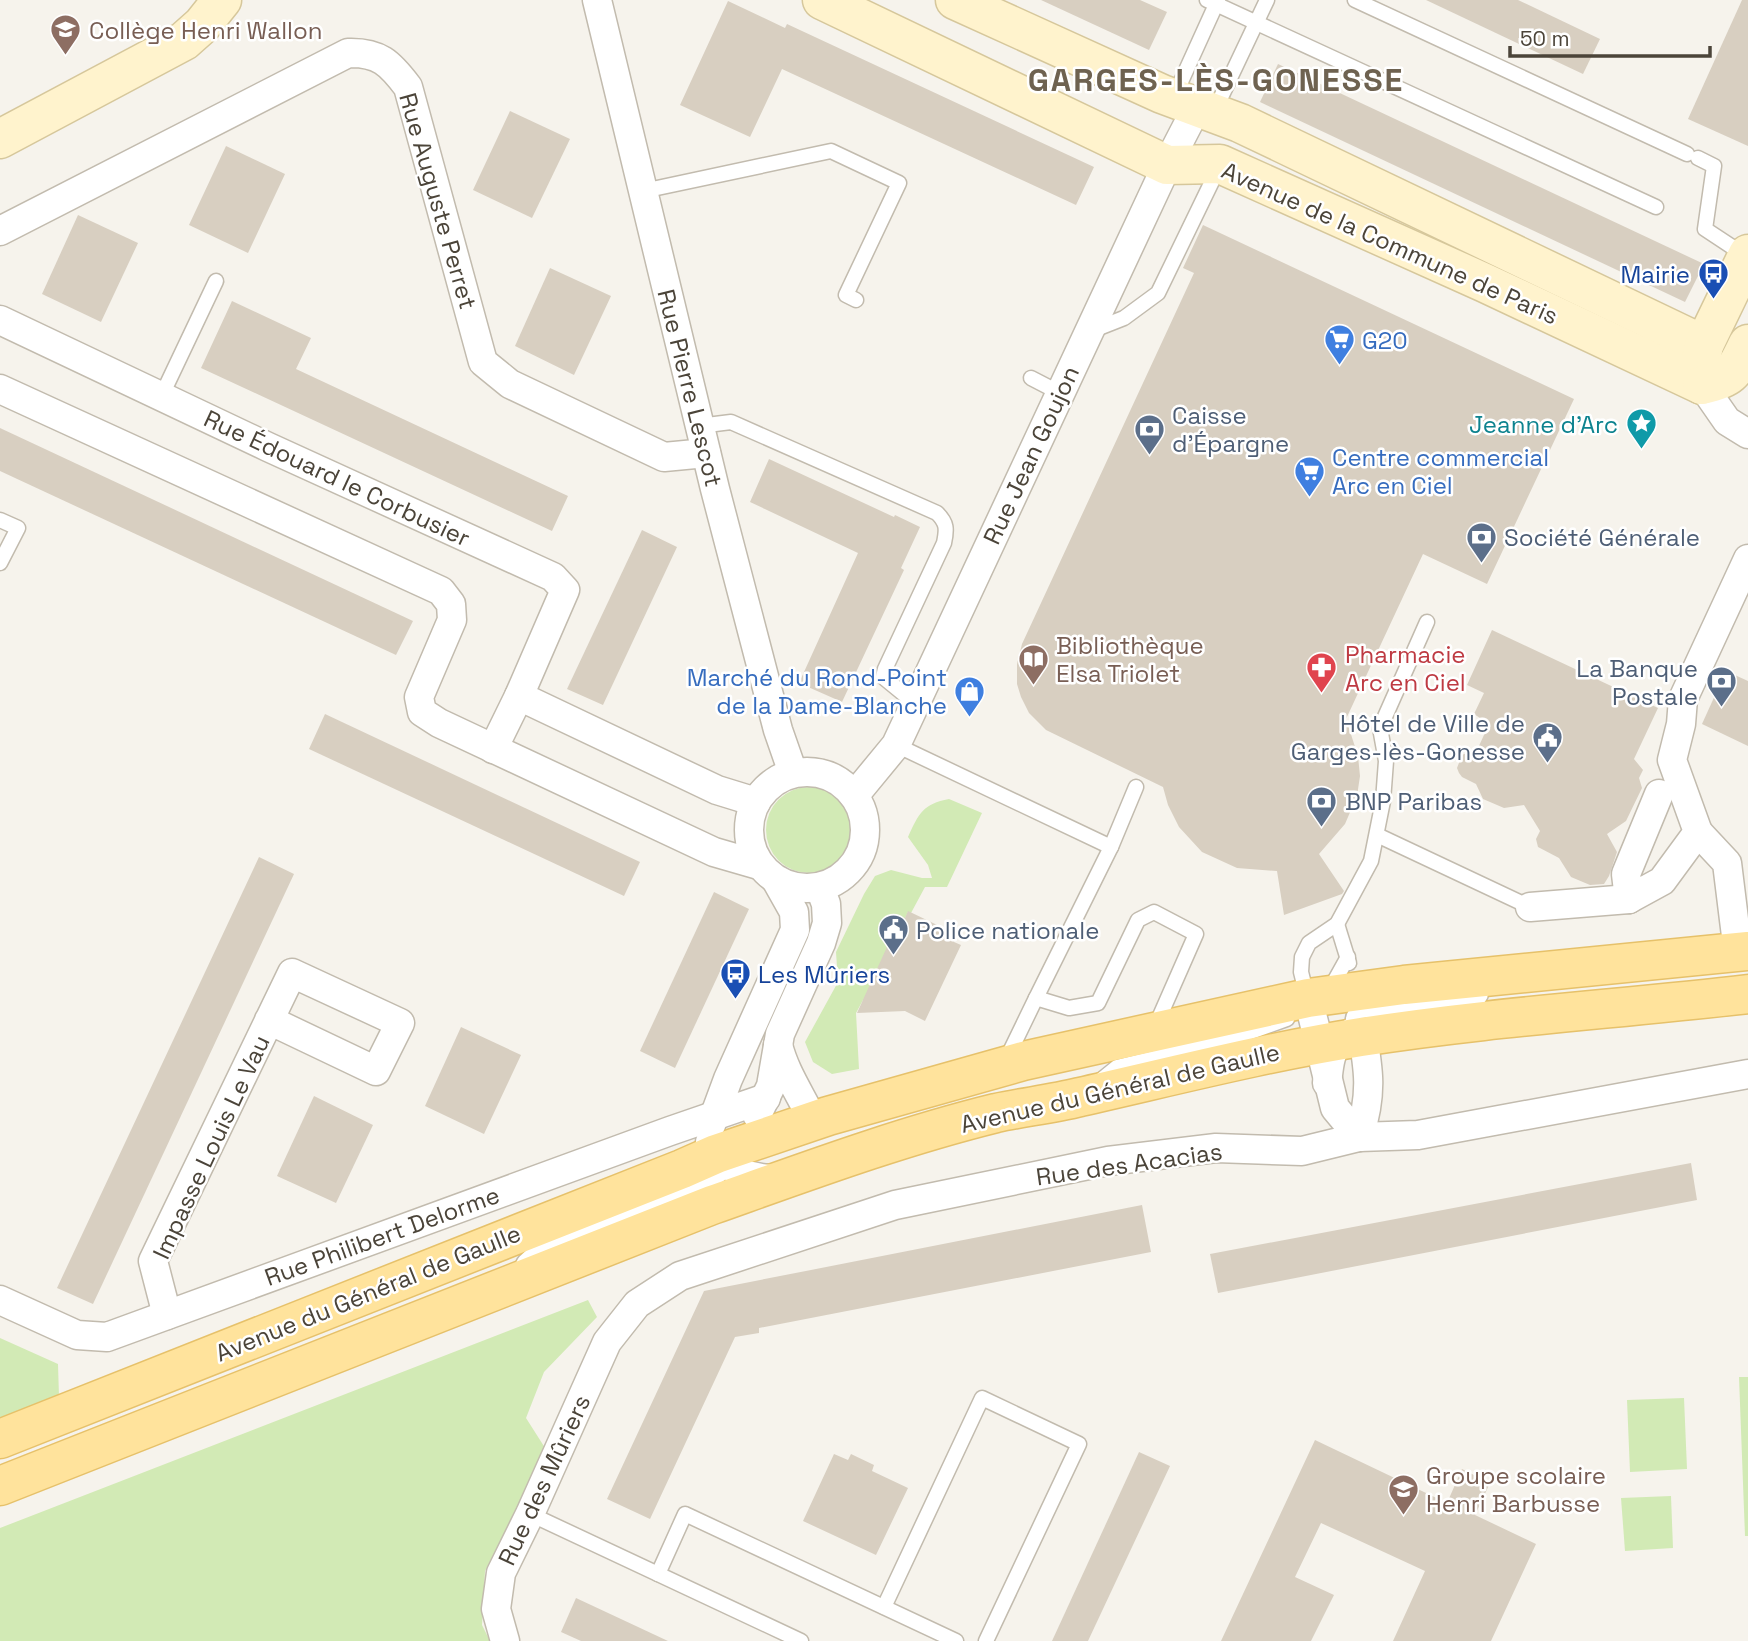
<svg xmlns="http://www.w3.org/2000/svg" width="1748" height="1641" font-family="'Space Grotesk',sans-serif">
  <rect width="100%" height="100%" fill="#f6f3ec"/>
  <!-- green -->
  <g fill="#d2eab5">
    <circle cx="809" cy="830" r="43"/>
    <path d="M 949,799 L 982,813 L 947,887 L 925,887 L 911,913 L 908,912 L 866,1000 L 863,1000 L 856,1013 L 859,1069 L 832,1074 L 813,1062 L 805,1042 L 838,982 L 836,952 L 864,894 L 875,876 L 891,870 L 922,878 L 932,878 L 928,865 L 908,837 C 919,813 923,804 949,799 Z"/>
    <polygon points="588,1300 597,1317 544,1372 526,1418 547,1451 485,1571 482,1625 490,1641 0,1641 0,1528"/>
    <polygon points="0,1338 58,1364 59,1397 0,1420"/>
    <polygon points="1739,1377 1748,1377 1748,1536 1745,1536"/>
    <polygon points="1684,1398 1687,1469 1630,1472 1627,1400"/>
    <polygon points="1671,1496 1673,1548 1625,1551 1621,1498"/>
  </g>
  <!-- building -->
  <g fill="#d8cfc1">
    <polygon points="1041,0 1140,0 1167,12 1149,50"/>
    <polygon points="1426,0 1518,0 1600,39 1583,74"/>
    <polygon points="1742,0 1748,0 1748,146 1688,119"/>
    <polygon points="728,1 785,28 787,24 1094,167 1076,205 782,69 750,137 680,105"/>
    <polygon points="1278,64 1704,264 1685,302 1260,102"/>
    <polygon points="510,111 570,139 532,218 473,190"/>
    <polygon points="226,146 285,174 248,253 189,225"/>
    <polygon points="78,215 138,243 101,322 42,294"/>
    <polygon points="1203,225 1574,399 1487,584 1423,554 1346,719 1358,756 1360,776 1357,796 1345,824 1319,854 1344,891 1342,894 1284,915 1277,871 1237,868 1202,852 1179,827 1168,805 1163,787 1046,730 1029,713 1021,697 1017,684 1017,664 1022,644 1194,273 1183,268"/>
    <polygon points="550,268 611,296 574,375 515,346"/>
    <polygon points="232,301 311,338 296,369 568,496 552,531 201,368"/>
    <polygon points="0,428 413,621 396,655 0,471"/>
    <polygon points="769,459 894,517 895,515 920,527 901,568 904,570 842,702 799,683 858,553 750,502"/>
    <polygon points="642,530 677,547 603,705 567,689"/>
    <polygon points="1492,630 1658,708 1634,759 1643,770 1639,778 1642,788 1626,821 1607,834 1617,852 1609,876 1604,884 1590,885 1571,877 1559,858 1538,847 1536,839 1540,831 1524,805 1504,808 1483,799 1476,784 1462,777 1459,773 1457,768 1462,755 1478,748 1489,724 1474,714 1484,693 1467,685"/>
    <polygon points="1726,671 1748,681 1748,746 1702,724"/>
    <polygon points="325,714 640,862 624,896 309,749"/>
    <polygon points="259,857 294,874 93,1304 57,1288"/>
    <polygon points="714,892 749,909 675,1068 640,1051"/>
    <polygon points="908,911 958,935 954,942 961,945 925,1021 905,1011 857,1013 901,916 905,918"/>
    <polygon points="461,1027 521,1055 484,1134 425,1106"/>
    <polygon points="314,1096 373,1125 336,1203 277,1176"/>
    <polygon points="1691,1163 1697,1200 1218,1293 1210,1254"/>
    <polygon points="1142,1205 1151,1252 759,1328 759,1333 735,1337 650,1519 607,1499 704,1291"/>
    <polygon points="1315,1440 1447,1503 1462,1469 1490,1483 1475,1515 1536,1544 1491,1641 1393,1641 1425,1571 1321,1523 1295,1577 1334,1595 1311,1641 1221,1641"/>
    <polygon points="1139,1452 1170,1466 1088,1641 1052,1641"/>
    <polygon points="834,1454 848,1460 851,1454 874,1465 872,1471 908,1488 876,1555 803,1521"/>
    <polygon points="576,1598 668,1641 581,1641 561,1632"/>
  </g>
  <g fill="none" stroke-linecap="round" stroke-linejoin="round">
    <defs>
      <g id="lane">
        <polyline points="1207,0 1656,207"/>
        <polyline points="1355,0 1687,154"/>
        <polyline points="1174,97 1218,0"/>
        <polyline points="1214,112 1267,0"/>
        <polyline points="1698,158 1714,166 1705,229 1746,256"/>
        <polyline points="643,191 831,151 899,183 846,295 856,300"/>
        <polyline points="1091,331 1124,318 1158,293 1219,167"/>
        <polyline points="1031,378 1060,393"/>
        <polyline points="161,397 216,281"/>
        <path d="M 699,426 L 731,422 L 937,513 C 947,523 947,529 944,543 L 885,669 L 883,677 L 916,704"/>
        <polyline points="0,520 18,528 0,563"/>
        <polyline points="896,745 1111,847"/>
        <polyline points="1136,787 1111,847 1036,998 1069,1008 1098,1003 1138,920 1154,912 1196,934 1156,1025"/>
        <polyline points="1377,835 1530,907"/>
        <polyline points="1337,924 1349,963"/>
        <polyline points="1329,991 1348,957"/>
        <polyline points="1307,996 1301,972 1302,957 1309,943 1337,924 1371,861 1383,801 1386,761 1380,728 1427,622"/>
        <polyline points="1006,1060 1036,998"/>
        <polyline points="1101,1080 1117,1067 1228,1040 1287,1019"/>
        <polyline points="530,1514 801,1641"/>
        <polyline points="658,1574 685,1514 956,1641"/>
        <polyline points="884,1607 982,1398 1079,1444 986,1641"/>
      </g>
      <g id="street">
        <polyline points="597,0 715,489 778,730 793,773"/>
        <path d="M 0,231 L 348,53 C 379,52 390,63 408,87 L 483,362 L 510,384 L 664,457 L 706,453"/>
        <polyline points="0,320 268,447 553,577 565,590 519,696 717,790 756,802"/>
        <polyline points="1702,385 1727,421 1748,434"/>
        <polyline points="0,389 441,591 451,604 452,620 419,697 422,712 439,723 714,852 759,865"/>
        <polyline points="493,749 519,696"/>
        <circle cx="807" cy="830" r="58"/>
        <polyline points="854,796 896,745 1167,165 1197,107"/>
        <polyline points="1698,832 1727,863 1738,952"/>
        <polyline points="1629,899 1626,874 1659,794"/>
        <polyline points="1530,907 1629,899 1662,881 1698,832 1672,760 1681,724 1683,699 1748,559"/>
        <polyline points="1308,998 1335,1108 1359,1137"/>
        <path d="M 778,1045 C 785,1073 801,1095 813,1121"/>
        <path d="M 1327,1083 C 1329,1069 1329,1052 1340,1041 C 1362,1020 1442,997 1474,993"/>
        <polyline points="757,1115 771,1086 780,1034 821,943 827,923 826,904 820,888"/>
        <polyline points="711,1125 728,1079 795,930 794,912 776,880"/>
        <path d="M 1359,1137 C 1374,1090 1368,1066 1360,1019"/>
        <path d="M 710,1142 C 720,1168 754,1182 780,1178"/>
        <path d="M 530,1266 C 562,1233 611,1228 651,1209 C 674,1198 696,1184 716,1169"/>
        <polyline points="0,1300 77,1335 107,1337 670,1131 766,1098"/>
        <polyline points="167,1315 153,1261 292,973 400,1023 376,1071 269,1020"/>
        <polyline points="505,1641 496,1609 501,1573 530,1514 607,1342 637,1304 680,1276 895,1205 1108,1161 1216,1148 1302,1151 1359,1137 1418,1135 1748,1074"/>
      </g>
      <g id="secondary">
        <polyline points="822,0 1167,165 1220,164 1485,283 1702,385"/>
        <polyline points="955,0 1162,94 1240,123 1704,345"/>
        <polyline points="0,139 184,41 202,25 222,0"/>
        <polyline points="1699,369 1704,345 1748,254"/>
        <path d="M 1702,385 C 1734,378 1734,372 1748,344"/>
      </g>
      <g id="primary">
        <polyline points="0,1439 682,1169 716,1154 828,1116 1023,1061 1308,998 1404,985 1748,951"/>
        <path d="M 0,1486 L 712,1205 C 805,1172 899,1137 996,1113 C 1024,1107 1052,1104 1080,1097 C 1173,1076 1266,1052 1361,1037 C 1489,1017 1619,1009 1748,994"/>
      </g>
    </defs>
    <!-- lane casing -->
    <use href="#lane" stroke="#c2bbae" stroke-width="17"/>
    <!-- street casing -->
    <use href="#street" stroke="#c2bbae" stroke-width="31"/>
    <!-- secondary casing -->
    <use href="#secondary" stroke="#d6c79b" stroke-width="41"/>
    <!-- primary casing -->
    <use href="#primary" stroke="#e6c16a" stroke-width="41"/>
    <!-- lane -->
    <use href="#lane" stroke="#fff" stroke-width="14"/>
    <!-- street -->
    <use href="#street" stroke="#fff" stroke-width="28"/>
    <!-- secondary -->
    <use href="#secondary" stroke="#fff3cd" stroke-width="38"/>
    <!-- primary -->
    <use href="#primary" stroke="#ffe39c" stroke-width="38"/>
  </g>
  <!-- icons -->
  <defs>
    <symbol id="school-pin" viewBox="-11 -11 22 30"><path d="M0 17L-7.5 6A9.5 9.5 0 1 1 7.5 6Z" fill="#8d6e63" stroke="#fff"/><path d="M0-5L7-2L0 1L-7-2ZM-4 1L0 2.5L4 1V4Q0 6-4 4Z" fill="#fff"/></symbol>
    <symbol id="bus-pin" viewBox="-11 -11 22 30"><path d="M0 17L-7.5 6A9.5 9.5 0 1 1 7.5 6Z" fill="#1a4fb4" stroke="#fff"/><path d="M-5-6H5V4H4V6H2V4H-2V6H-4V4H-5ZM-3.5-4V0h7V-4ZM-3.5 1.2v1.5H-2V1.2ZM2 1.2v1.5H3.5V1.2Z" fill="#fff"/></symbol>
    <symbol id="supermarket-pin" viewBox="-11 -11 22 30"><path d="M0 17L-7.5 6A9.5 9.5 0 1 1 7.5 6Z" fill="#3f7fe0" stroke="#fff"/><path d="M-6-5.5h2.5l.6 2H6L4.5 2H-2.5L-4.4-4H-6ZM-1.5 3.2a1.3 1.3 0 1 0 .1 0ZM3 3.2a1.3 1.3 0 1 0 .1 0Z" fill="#fff"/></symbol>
    <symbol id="sight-pin" viewBox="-11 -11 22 30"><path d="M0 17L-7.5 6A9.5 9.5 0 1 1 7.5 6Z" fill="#0f9aa8" stroke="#fff"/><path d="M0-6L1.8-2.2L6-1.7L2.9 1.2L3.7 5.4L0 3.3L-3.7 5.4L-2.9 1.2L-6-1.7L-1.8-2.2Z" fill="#fff"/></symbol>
    <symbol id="bank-pin" viewBox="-11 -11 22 30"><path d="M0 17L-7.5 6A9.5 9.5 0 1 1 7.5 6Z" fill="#5c6f8a" stroke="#fff"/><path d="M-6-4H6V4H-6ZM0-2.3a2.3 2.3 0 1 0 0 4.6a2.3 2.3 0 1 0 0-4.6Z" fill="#fff"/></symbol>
    <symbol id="library-pin" viewBox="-11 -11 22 30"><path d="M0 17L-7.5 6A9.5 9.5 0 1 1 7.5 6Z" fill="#8d6e63" stroke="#fff"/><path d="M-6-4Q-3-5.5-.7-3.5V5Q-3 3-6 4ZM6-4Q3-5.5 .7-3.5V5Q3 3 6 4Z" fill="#fff"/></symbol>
    <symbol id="pharmacy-pin" viewBox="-11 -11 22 30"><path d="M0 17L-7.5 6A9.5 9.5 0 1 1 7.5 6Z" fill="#e0444e" stroke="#fff"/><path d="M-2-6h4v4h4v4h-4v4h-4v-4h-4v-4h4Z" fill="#fff"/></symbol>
    <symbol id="shop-pin" viewBox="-11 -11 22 30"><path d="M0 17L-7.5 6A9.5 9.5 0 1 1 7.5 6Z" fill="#3f7fe0" stroke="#fff"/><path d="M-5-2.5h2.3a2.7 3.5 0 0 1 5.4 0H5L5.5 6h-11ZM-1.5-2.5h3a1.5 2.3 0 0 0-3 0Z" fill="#fff"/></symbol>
    <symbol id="civic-pin" viewBox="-11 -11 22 30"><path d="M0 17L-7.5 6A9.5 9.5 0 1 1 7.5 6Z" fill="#5c6f8a" stroke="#fff"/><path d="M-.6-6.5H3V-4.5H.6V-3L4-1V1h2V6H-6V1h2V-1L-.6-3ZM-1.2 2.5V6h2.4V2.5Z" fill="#fff"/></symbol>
  </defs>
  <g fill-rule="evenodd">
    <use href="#school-pin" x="48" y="12" width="35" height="47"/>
    <use href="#bus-pin" x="1696" y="256" width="35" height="47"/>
    <use href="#supermarket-pin" x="1322" y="322" width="35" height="47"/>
    <use href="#sight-pin" x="1624" y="406" width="35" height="47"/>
    <use href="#bank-pin" x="1132" y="412" width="35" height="47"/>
    <use href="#supermarket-pin" x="1292" y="454" width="35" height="47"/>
    <use href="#bank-pin" x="1464" y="520" width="35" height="47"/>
    <use href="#library-pin" x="1016" y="642" width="35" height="47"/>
    <use href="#pharmacy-pin" x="1304" y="650" width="35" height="47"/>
    <use href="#bank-pin" x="1704" y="664" width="35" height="47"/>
    <use href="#shop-pin" x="952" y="674" width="35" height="47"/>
    <use href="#civic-pin" x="1530" y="720" width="35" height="47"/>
    <use href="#bank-pin" x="1304" y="784" width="35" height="47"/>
    <use href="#civic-pin" x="876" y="912" width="35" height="47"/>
    <use href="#bus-pin" x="718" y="956" width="35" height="47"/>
    <use href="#school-pin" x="1386" y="1472" width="35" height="47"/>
  </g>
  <g text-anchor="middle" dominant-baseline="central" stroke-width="5" stroke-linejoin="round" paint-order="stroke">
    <!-- education labels -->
    <g font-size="24" fill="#785e54" stroke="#fff" text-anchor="start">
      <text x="89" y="30">Collège Henri Wallon</text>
      <text x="1056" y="645">Bibliothèque<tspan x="1056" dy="28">Elsa Triolet</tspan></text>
      <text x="1426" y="1475">Groupe scolaire<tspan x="1426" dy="28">Henri Barbusse</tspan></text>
    </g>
    <!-- street labels -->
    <g font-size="24" fill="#4b4439" stroke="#fff">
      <text transform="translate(438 201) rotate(74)">Rue Auguste Perret</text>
      <text transform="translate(1390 243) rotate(24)">Avenue de la Commune de Paris</text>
      <text transform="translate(690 388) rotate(76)">Rue Pierre Lescot</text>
      <text transform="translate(1031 455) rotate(-65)">Rue Jean Goujon</text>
      <text transform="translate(337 478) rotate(25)">Rue Édouard le Corbusier</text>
      <text transform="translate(1120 1088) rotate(-13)">Avenue du Général de Gaulle</text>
      <text transform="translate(211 1147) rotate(-65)">Impasse Louis Le Vau</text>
      <text transform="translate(1129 1164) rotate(-8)">Rue des Acacias</text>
      <text transform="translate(382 1236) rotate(-20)">Rue Philibert Delorme</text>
      <text transform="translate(368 1293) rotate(-22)">Avenue du Général de Gaulle</text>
      <text transform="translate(544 1480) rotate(-65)">Rue des Mûriers</text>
    </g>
    <!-- transit labels -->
    <g font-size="24" fill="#164399" stroke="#fff" text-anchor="end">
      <text x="1690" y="274">Mairie</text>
      <text x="758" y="974" text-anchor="start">Les Mûriers</text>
    </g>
    <!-- shop labels -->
    <g font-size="24" fill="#366cbe" stroke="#fff" text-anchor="start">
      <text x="1362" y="340">G20</text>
      <text x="1332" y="457">Centre commercial<tspan x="1332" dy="28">Arc en Ciel</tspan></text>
      <text x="947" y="677" text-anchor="end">Marché du Rond-Point<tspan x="947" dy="28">de la Dame-Blanche</tspan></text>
    </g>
    <!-- service labels -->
    <g font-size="24" fill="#4e5e75" stroke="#fff" text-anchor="start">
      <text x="1172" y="415">Caisse<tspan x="1172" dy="28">d'Épargne</tspan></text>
      <text x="1504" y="537">Société Générale</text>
      <text x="1698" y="668" text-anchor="end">La Banque<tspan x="1698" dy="28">Postale</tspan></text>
      <text x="1525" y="723" text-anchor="end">Hôtel de Ville de<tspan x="1525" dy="28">Garges-lès-Gonesse</tspan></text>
      <text x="1345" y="801">BNP Paribas</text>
      <text x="916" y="930">Police nationale</text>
    </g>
    <!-- culture labels -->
    <g font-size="24" fill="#0d838f" stroke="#fff" text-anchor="end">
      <text x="1618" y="424">Jeanne d'Arc</text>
    </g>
    <!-- health labels -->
    <g font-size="24" fill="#be3a42" stroke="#fff" text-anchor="start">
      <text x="1345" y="654">Pharmacie<tspan x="1345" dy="28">Arc en Ciel</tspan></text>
    </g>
    <!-- district labels -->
    <g font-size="32" font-weight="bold" letter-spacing="2" fill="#6e6250" stroke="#fff">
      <text x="1216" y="80">GARGES-LÈS-GONESSE</text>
    </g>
  </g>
  <!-- scale -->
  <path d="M1510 46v10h200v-10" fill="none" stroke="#4b4439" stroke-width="3.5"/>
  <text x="1520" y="46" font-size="21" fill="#4b4439" stroke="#ffffff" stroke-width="5" paint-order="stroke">50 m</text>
</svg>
